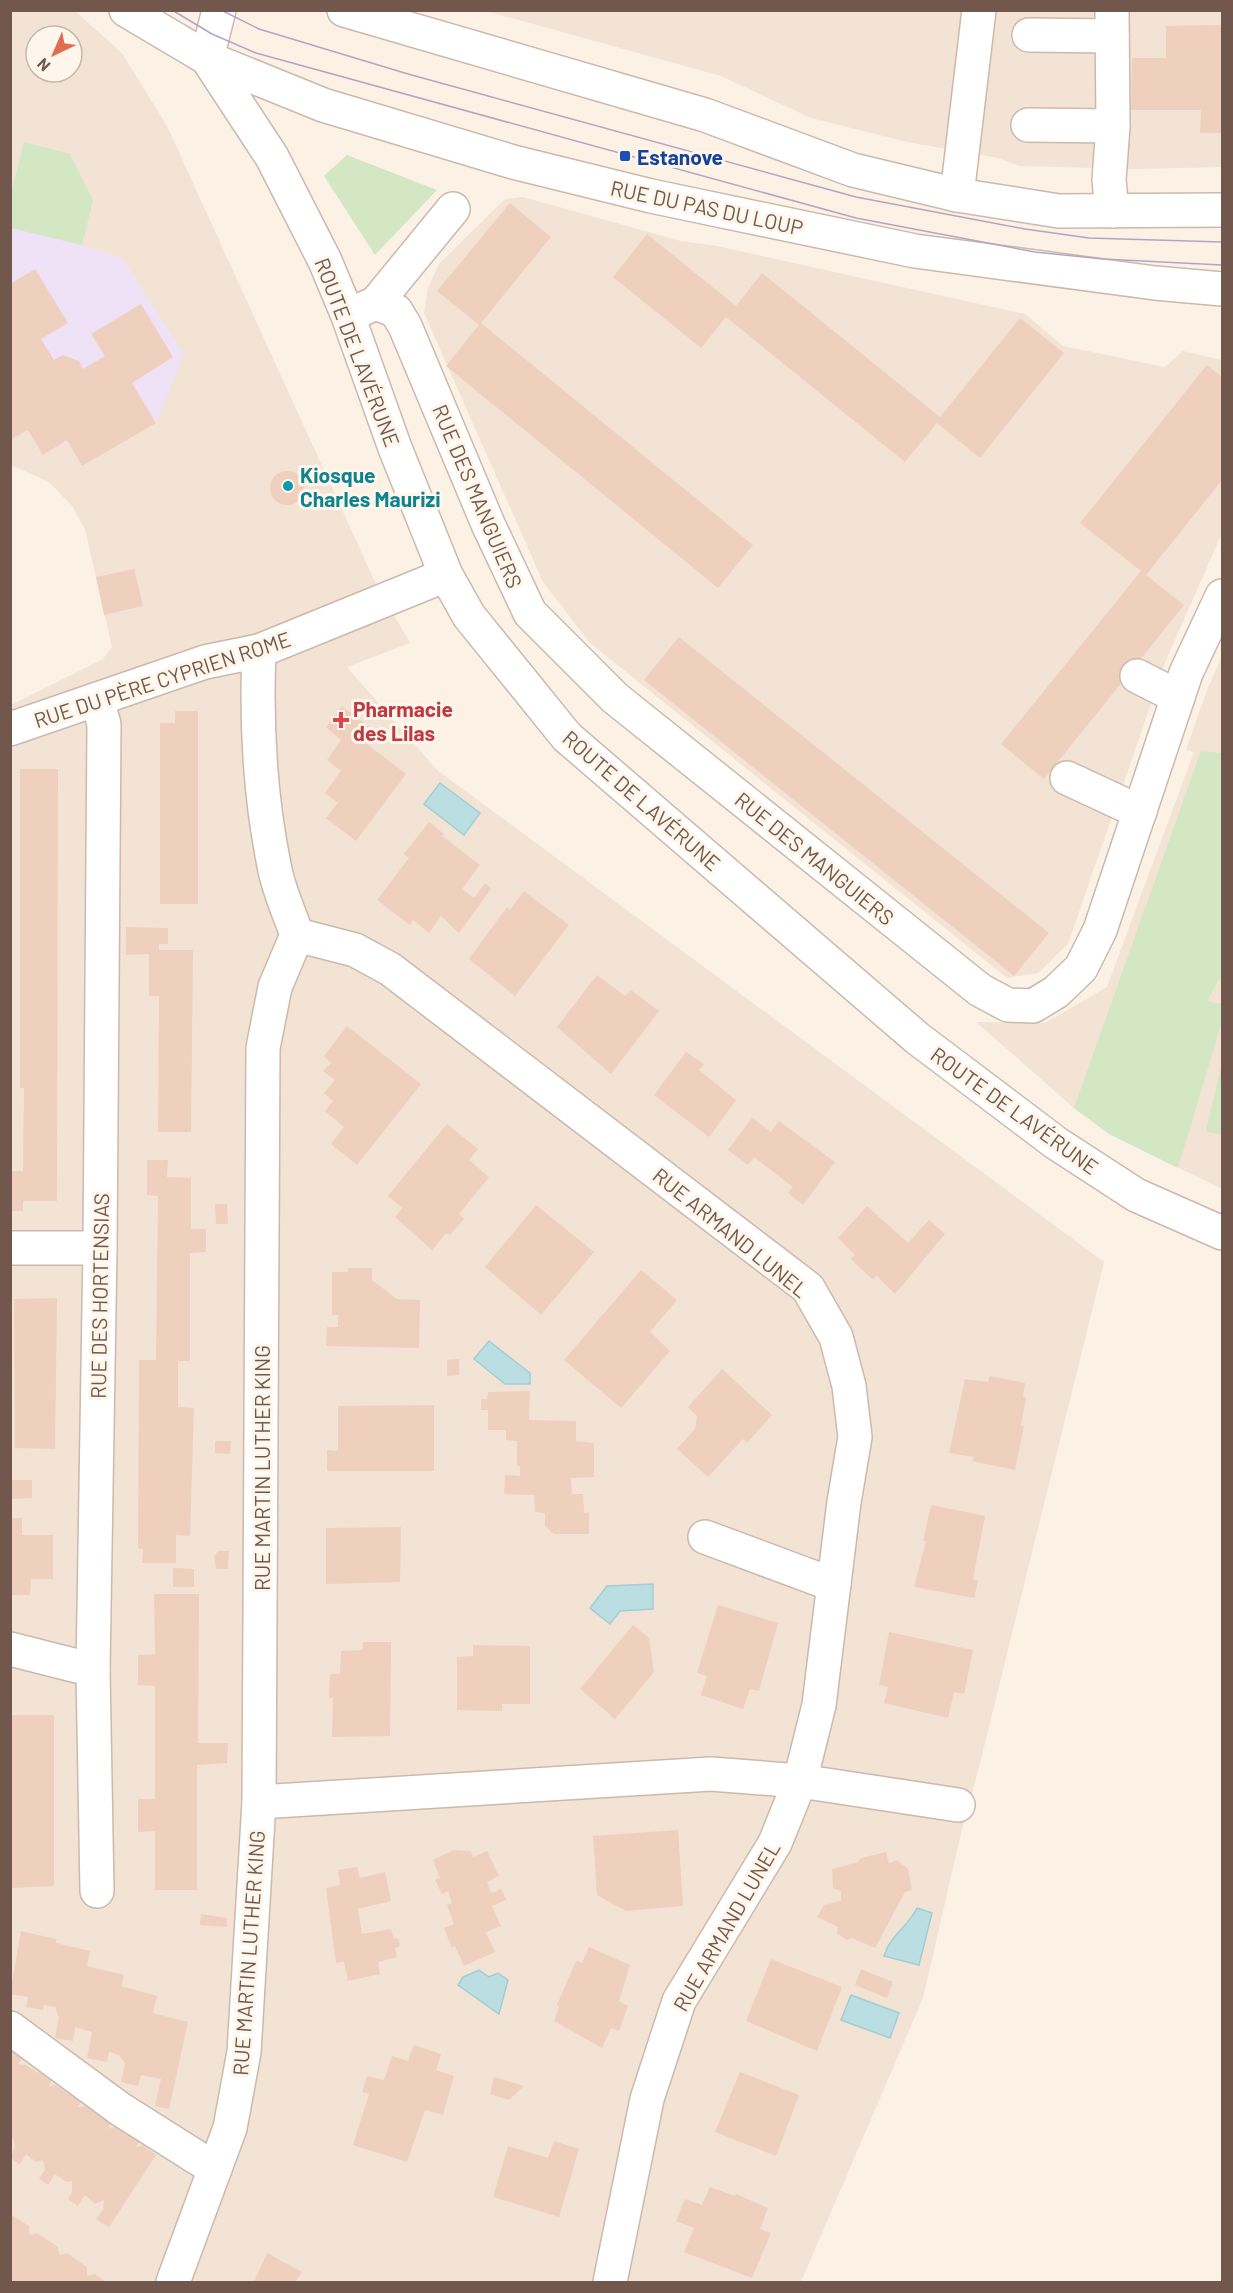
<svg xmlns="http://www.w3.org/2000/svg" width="1233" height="2293" font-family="Barlow,sans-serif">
  <rect width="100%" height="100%" fill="#fbf2e5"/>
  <!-- residential -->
  <g fill="#f2e3d4" fill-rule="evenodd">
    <path d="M 11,11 L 75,11 L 122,53 L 167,126 L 375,582 L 410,643 L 347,667 L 437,770 L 1104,1262 L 978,1771 L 961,1833 L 923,1998 L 801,2282 L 11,2282 L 11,705 L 103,659 L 112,647 L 85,529 L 72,506 L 49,482 L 11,465 ZM 36,36 L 72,36 L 72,72 L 36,72 Z"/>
    <polygon points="486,11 1222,11 1222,167 1136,169 1019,166 998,158 907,142 811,118 721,76"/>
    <polygon points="523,197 681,241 717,246 1025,314 1063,346 1165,367 1183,351 1222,360 1222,533 1167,658 1068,944 1038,973 1007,978 590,643 543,582 424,313 428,288 439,264 505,199"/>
    <polygon points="1222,656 1222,1189 1109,1134 1074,1108 976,1022 1045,1023 1107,987 1194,752 1186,750 1207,690"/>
  </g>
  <!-- education -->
  <polygon fill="#efe2f7" points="11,228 82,245 123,259 184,354 156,423 82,466 67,441 43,455 28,430 11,440"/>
  <!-- green -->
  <g fill="#d3e7c4">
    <polygon points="24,142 70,154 93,200 82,245 11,228 11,193"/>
    <polygon points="347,155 437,190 375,255 324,176"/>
    <polygon points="1201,751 1222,753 1222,979 1219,979 1207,1001 1222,1004 1222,1021 1178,1168 1109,1134 1074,1108"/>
    <polygon points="1222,1063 1222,1135 1206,1131"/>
  </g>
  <!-- water -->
  <g fill="#bbdee3" stroke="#a1ced4" stroke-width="1.5">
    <polygon points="440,783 480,813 464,835 424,804"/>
    <polygon points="489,1341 530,1373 530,1384 505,1384 474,1359"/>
    <polygon points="653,1584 653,1609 620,1611 610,1624 590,1608 607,1586"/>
    <path d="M 917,1908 L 932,1913 L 919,1965 L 884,1956 C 890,1935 908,1927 917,1908 Z"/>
    <polygon points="479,1970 489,1977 498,1973 508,1980 499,2014 458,1985 463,1977"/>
    <polygon points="851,1995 899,2013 890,2038 841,2020"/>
  </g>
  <!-- building -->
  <g fill="#efd0be">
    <polygon points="1222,25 1222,133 1200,133 1201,110 1131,110 1132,58 1166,58 1166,26"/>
    <polygon points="510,203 551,237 481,323 753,545 718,588 446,366 479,325 437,291"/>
    <polygon points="647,234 736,306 762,273 940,417 1020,318 1064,353 980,458 937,423 905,462 726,317 701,348 613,277"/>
    <polygon points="35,269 68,323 41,339 54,360 63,355 79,361 83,369 105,356 91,334 141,304 173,357 132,383 156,423 82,466 67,440 43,455 28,430 10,440 10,284"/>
    <polygon points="1207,365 1222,377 1222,480 1146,575 1184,605 1044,779 1001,744 1141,571 1080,523"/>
    <circle cx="287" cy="488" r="17"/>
    <polygon points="134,569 143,606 104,615 96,577"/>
    <polygon points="679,637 1049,933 1014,976 644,680"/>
    <polygon points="342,706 372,729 363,741 406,774 356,841 326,818 338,803 325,793 341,771 327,760 341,740 326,727"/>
    <polygon points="175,711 198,711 198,904 160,904 160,723 175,723"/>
    <polygon points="20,769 58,769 57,1201 23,1201 23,1211 10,1211 10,1171 23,1171 24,1088 20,1088"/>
    <polygon points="429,822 444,834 442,836 480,865 462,889 474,898 485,883 491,889 459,933 441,916 429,933 413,920 410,925 377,900 409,858 404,854"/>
    <polygon points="524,891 569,925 515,996 469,959 507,907 510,910"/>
    <polygon points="126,927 168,928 168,944 159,944 159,950 193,950 191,1132 158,1132 159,996 149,996 149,954 126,955"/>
    <polygon points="597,975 625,996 631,990 659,1011 611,1074 557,1027"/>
    <polygon points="347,1026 421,1084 357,1165 331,1144 344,1127 325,1111 333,1101 324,1093 335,1080 323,1071 331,1063 324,1056"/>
    <polygon points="686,1052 704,1064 699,1070 736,1100 709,1137 654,1095"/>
    <polygon points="752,1118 771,1132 779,1121 835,1162 803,1205 788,1193 793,1187 754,1157 748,1165 728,1150"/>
    <polygon points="447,1124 478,1149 469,1160 489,1177 459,1214 464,1219 450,1235 446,1233 432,1250 395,1217 402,1208 388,1196"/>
    <polygon points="147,1160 168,1160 167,1177 191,1178 191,1229 206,1229 206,1252 190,1253 190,1361 178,1361 178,1407 194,1408 190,1536 176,1535 176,1563 142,1563 143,1549 138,1548 139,1360 156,1360 158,1196 147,1195"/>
    <polygon points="215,1204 227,1204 228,1224 216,1224"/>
    <polygon points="536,1205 594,1252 541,1315 485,1267"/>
    <polygon points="867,1206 908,1243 929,1220 945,1234 895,1294 877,1276 872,1279 851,1259 855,1255 838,1238"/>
    <polygon points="348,1268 372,1268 372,1280 397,1299 420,1300 419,1348 326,1346 327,1327 338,1327 338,1315 332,1315 332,1272 348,1272"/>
    <polygon points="641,1270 677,1300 650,1332 670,1351 621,1408 564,1360"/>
    <polygon points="57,1298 55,1449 15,1448 14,1299"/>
    <polygon points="459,1359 459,1375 447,1376 447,1360"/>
    <polygon points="722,1369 772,1415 747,1443 743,1439 708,1477 677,1449 695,1429 697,1416 688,1407"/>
    <polygon points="990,1376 1025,1383 1023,1397 1026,1398 1021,1425 1024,1426 1015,1470 972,1461 974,1457 949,1453 965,1379 988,1382"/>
    <polygon points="530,1391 529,1420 576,1421 576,1441 594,1443 594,1477 571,1478 572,1494 583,1494 584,1513 589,1512 589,1534 554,1534 545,1526 545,1513 535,1512 534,1495 504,1494 505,1475 520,1476 520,1466 517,1466 517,1441 506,1440 506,1430 488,1430 488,1410 481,1410 481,1399 487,1399 488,1392"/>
    <polygon points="434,1405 434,1471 327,1471 327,1450 338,1451 338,1406"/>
    <polygon points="215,1441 231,1441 230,1454 215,1453"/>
    <polygon points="10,1480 32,1480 32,1498 10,1499"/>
    <polygon points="931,1505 985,1516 973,1579 978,1581 974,1598 914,1587 926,1541 923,1541"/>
    <polygon points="10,1518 22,1518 22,1535 53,1535 53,1579 31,1579 30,1595 10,1595"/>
    <polygon points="401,1527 400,1582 326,1584 326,1528"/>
    <polygon points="218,1551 229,1551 228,1569 216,1569 214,1557"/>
    <polygon points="173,1568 194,1569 194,1587 173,1587"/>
    <polygon points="154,1594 199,1594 198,1743 228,1743 227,1763 197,1765 197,1890 155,1890 155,1831 138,1832 138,1799 155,1799 155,1686 138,1685 138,1655 155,1654"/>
    <polygon points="718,1605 778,1623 759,1691 750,1689 743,1709 701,1695 707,1676 697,1673"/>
    <polygon points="633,1625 649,1638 654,1672 615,1719 580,1689"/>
    <polygon points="889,1632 973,1650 964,1694 954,1692 948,1718 884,1703 888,1687 879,1685"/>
    <polygon points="363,1642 391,1642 390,1736 332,1737 333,1698 329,1698 330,1674 340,1674 341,1651 362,1650"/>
    <polygon points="473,1645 530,1646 530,1704 502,1704 502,1711 457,1710 457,1657 473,1656"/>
    <polygon points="10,1715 54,1715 54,1886 10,1888"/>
    <polygon points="678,1830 683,1906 626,1911 597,1895 593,1836"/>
    <polygon points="454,1850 470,1851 473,1857 487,1851 499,1876 487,1882 491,1893 501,1889 506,1900 492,1906 501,1926 486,1932 495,1952 464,1966 455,1946 452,1948 444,1928 454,1924 447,1905 452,1903 448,1891 442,1894 435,1880 440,1878 433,1860"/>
    <polygon points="886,1852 889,1863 897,1860 908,1869 912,1890 905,1892 875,1948 852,1938 847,1940 837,1934 838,1927 817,1917 824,1905 841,1901 841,1891 833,1888 832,1869 858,1862 861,1858"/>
    <polygon points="357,1867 360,1878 385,1872 391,1901 358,1909 362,1934 391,1929 394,1939 398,1938 400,1946 395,1948 397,1957 378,1962 380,1974 348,1981 344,1962 336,1963 326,1888 340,1885 338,1870"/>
    <polygon points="201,1914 227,1918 227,1927 200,1925"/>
    <polygon points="21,1931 56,1939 56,1943 90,1951 87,1966 124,1975 121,1986 157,1996 153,2013 188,2022 169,2109 155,2106 161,2079 141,2075 138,2086 121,2082 125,2063 119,2055 109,2052 107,2062 87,2058 92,2032 75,2027 73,2041 55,2038 59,2018 55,2007 44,2005 43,2010 26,2007 28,1997 10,1994"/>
    <polygon points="589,1947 630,1965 619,2001 628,2006 619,2031 611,2028 602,2048 554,2021 559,2007 557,2005 576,1961 582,1963"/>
    <polygon points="771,1959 842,1987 817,2051 746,2021"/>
    <polygon points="861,1969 893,1982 887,1998 855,1985"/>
    <polygon points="414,2045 441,2054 436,2070 454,2076 443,2115 425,2110 407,2162 353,2145 369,2094 362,2092 367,2076 384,2080 392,2056 408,2061"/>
    <polygon points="10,2049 23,2057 18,2064 26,2065 38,2073 41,2070 53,2078 48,2087 56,2085 68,2094 71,2091 83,2099 78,2107 87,2106 97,2114 100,2110 113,2120 108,2129 116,2126 126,2135 128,2131 141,2140 135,2148 143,2145 156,2155 109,2227 96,2219 103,2210 104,2200 95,2204 85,2195 78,2206 68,2199 72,2192 72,2181 66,2182 55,2174 48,2185 39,2178 45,2170 43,2160 36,2162 26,2154 20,2164 10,2158 15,2148 13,2138 10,2139"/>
    <polygon points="740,2072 799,2095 776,2156 715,2132"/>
    <polygon points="494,2077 524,2086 509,2100 490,2094"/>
    <polygon points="554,2141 579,2149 559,2217 493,2197 508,2146 548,2158"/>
    <polygon points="710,2187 735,2196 736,2194 768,2208 760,2229 771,2233 752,2278 684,2252 694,2228 676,2221 685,2199 702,2205"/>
    <polygon points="10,2214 29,2226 30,2235 37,2233 58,2247 59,2255 67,2253 87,2267 87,2276 95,2274 106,2282 10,2282"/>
    <polygon points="267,2253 302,2272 295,2282 254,2282"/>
  </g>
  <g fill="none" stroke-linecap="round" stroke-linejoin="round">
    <defs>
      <g id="minor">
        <polyline points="126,10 207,58 272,157 325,261 348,316 395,448 446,575 469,616 567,737 917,1038 1056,1143 1136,1195 1222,1233"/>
        <polyline points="344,10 705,115 853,170 957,195 1059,211 1222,210"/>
        <polyline points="1112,10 1113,126 1109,180 1112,211"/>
        <polyline points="1029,35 1112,36"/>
        <polyline points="207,58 323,105 513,162 651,196 915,251 1155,283 1222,289"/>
        <polyline points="207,58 219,10"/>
        <polyline points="1028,125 1113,126"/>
        <polyline points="957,195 979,10"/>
        <polyline points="376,303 396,311 405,326 488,524 530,613 615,698 980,990 1008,1005 1033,1006 1056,992 1081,968 1100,930 1186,673 1222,596"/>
        <polyline points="358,311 376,303 453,209"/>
        <polyline points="1137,676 1178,697"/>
        <polyline points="10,729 205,662 259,651 446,575"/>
        <polyline points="1067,778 1140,812"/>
        <polyline points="297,935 355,950 390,969 808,1288 836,1337 849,1386 855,1437 844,1502 819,1705 800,1781 775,1843 679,2001 647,2099 610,2282"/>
        <polyline points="10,1248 100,1248"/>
        <polyline points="705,1537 834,1585"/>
        <polyline points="10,1649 93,1670"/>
        <polyline points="259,1802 711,1774 800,1781 958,1805"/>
        <polyline points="97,1891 93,1670 100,1248 104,724 97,700"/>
        <polyline points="10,2028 120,2109 215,2169"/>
        <path d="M 173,2282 L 230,2128 L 244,2052 L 259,1802 L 263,1048 L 275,987 L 297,935 C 289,912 278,889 274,865 C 260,796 256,722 259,651"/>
      </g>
    </defs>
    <!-- minor casing -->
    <use href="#minor" stroke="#ccb9ac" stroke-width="36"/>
    <!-- minor -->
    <use href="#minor" stroke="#fff" stroke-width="33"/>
    <!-- tram -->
    <g stroke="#b4a4c4" stroke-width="1.5">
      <polyline points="172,10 212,34 256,53 856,218 1035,252 1103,259 1222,265"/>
      <polyline points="221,10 259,29 408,74 856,197 1025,229 1089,238 1222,242"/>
    </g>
  </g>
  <!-- markers -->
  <rect fill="#1a4fb4" stroke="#fef6eb" stroke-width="2" x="619" y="150" width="12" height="12" rx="3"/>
  <circle fill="#0f9aa8" stroke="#fef6eb" stroke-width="2" cx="288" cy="486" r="6"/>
  <path fill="#e0444e" stroke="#fef6eb" stroke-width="2" d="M338 711h6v6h6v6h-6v6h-6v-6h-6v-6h6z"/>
  <g text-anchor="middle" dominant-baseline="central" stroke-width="6" stroke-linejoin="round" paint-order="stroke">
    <!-- transit labels -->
    <g font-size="21" font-weight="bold" fill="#164399" stroke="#fef6eb" text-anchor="start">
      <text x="637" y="156">Estanove</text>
    </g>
    <!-- street labels -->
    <g font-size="21" fill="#72584c" stroke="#fef6eb">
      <text transform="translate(707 207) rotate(12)">RUE DU PAS DU LOUP</text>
      <text transform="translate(358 352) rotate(69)">ROUTE DE LAVÉRUNE</text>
      <text transform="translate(478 496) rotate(67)">RUE DES MANGUIERS</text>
      <text transform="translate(162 679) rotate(-18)">RUE DU PÈRE CYPRIEN ROME</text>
      <text transform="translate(642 800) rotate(41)">ROUTE DE LAVÉRUNE</text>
      <text transform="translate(815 858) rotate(39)">RUE DES MANGUIERS</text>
      <text transform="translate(1015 1110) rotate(36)">ROUTE DE LAVÉRUNE</text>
      <text transform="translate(731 1232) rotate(39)">RUE ARMAND LUNEL</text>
      <text transform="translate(99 1296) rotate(-89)">RUE DES HORTENSIAS</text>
      <text transform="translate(261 1468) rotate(-90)">RUE MARTIN LUTHER KING</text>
      <text transform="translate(726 1926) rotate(-60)">RUE ARMAND LUNEL</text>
      <text transform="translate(248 1953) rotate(-86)">RUE MARTIN LUTHER KING</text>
    </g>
    <!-- culture labels -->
    <g font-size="21" font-weight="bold" fill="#0d838f" stroke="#fef6eb" text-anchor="start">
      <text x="300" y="474">Kiosque<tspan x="300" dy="24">Charles Maurizi</tspan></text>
    </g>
    <!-- health labels -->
    <g font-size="21" font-weight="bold" fill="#be3a42" stroke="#fef6eb" text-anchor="start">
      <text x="353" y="708">Pharmacie<tspan x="353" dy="24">des Lilas</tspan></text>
    </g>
  </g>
  <!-- border -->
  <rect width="1233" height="2293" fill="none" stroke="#72584c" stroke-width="24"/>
  <!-- north arrow -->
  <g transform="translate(54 54) rotate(224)"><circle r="28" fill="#fef6eb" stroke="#c6b7ab" stroke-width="1.5"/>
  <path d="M0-4.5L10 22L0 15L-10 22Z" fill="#de6d51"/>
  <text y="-9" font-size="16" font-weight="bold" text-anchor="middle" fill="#72584c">N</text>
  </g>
</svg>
